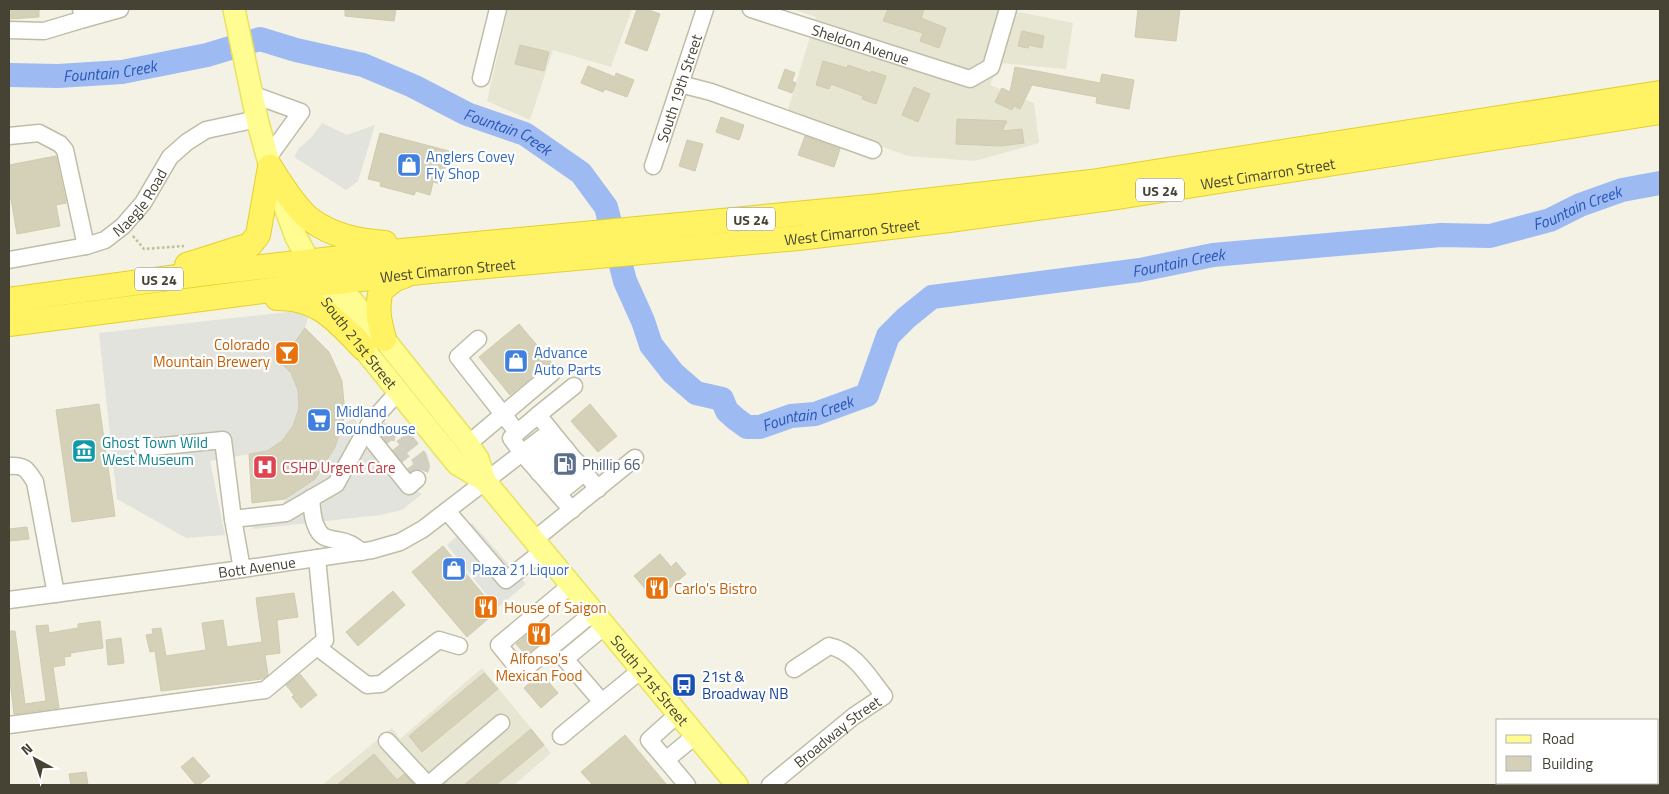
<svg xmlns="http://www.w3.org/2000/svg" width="1669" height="794" font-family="'Titillium Web',sans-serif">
  <rect width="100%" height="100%" fill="#f3f2e4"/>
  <!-- residential -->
  <g fill="#e7e6d2">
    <polygon points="508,9 632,9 611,67 553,50 530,120 487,101"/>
    <polygon points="792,9 1004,9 1073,23 1066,69 999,63 990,85 1034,103 1039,143 975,161 908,156 787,113 816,17"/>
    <polygon points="482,668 551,753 514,785 322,785 392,728 400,739"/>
  </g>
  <!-- parking -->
  <g fill="#e3e3dd">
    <polygon points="322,123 347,135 375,125 358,181 346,190 294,157 299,148 311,138"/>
    <polygon points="288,312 309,314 305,328 287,353 278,359 291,373 298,390 299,408 293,426 282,441 267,451 210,461 225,535 186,538 117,499 99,333"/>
    <polygon points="354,417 371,451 392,477 422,494 402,510 380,515 253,529 251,517 275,514 342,426"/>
    <polygon points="472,523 526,584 497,608 447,545"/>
  </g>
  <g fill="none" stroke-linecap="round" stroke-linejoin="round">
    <!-- river -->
    <path stroke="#9dbaf3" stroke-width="24" id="s1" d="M 9,75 L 58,76 L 122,72 L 207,55 L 260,39 L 296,50 L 363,65 L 413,86 L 467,114 L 525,134 L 581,173 L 606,207 L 625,281 L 643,321 L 651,345 L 673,373 L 696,393 L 722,399 L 727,411 L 736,419 L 747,427 L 760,427 L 791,416 L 815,414 L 867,395 L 888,336 L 906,318 L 932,297 L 1140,270 L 1213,255 L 1441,235 L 1490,236 L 1550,220 L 1580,205 L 1622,190 L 1660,183"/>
  </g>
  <!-- building -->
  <g fill="#d5d1b9" stroke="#d0cbac">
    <polygon points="9,9 39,9 39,17 9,19"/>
    <polygon points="345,9 396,9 394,21 345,16"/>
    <polygon points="637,9 646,9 660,14 647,51 625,43"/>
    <polygon points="888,9 924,9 921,18 946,28 939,48 920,41 923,33 883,21"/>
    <polygon points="1138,9 1180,9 1176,41 1135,37"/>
    <polygon points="1022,31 1044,36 1042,48 1029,45 1028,48 1018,46"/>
    <polygon points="520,45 549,52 544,71 515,64"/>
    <polygon points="823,61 847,68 848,65 871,73 871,71 886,76 876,104 862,99 863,96 831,84 829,89 816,85"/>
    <polygon points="588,66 615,77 616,73 634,80 627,97 605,89 603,92 581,83"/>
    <polygon points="1015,67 1100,83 1102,74 1134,80 1129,109 1096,103 1097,97 1032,85 1020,109 1014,106 1012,110 995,102 1002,88 1010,92"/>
    <polygon points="785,69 795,73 792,81 796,83 792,93 778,88"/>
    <polygon points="914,87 930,94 918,122 902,115"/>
    <polygon points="721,117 744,125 739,140 716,132"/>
    <polygon points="957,119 1007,121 1002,131 1022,129 1024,143 1001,146 956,144"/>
    <polygon points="380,133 449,151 441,184 433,182 430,195 416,191 414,195 380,186 381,182 368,179"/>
    <polygon points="805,136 840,149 834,167 798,155"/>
    <polygon points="687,140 703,144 695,171 679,166"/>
    <polygon points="56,156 66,203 56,205 60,226 17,234 9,188 9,165"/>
    <polygon points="519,324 552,363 546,365 510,395 479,357"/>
    <polygon points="305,328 329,352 342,381 345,414 342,426 335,447 315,479 285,499 252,503 249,454 267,451 282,441 293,426 299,408 298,390 291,373 277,359 287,353"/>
    <polygon points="99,404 115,516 72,522 56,410"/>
    <polygon points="590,404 617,436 598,452 571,421"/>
    <polygon points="27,527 29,539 9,541 9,529"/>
    <polygon points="443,546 497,611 467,637 412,572"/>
    <polygon points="660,554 671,567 676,562 686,574 655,600 634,576"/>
    <polygon points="393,591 405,605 358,646 346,632"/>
    <polygon points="294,593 298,617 277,620 280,653 265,655 268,675 262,679 161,691 155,651 150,652 146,635 153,634 152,629 161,628 166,656 206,650 202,623 223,620 227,647 262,642 256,598"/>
    <polygon points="100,621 103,648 70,653 71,656 64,657 65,665 53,667 59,708 14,714 9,673 9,631 15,631 25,704 46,701 36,626 48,625 49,633 78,628 78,624"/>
    <polygon points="537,626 547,638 526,655 516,644"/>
    <polygon points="121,638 124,663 108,665 106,640"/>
    <polygon points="484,673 498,689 422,752 409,736"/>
    <polygon points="541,673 558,693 541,708 524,688"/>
    <polygon points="300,674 317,695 301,708 292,697 294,695 286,685"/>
    <polygon points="531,729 544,745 496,785 464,785"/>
    <polygon points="625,735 667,785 593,785 581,772"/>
    <polygon points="374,754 397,780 404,774 415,785 337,785"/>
    <polygon points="193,757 210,776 199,785 196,785 181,767"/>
    <polygon points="86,772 88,785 71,785 69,774"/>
  </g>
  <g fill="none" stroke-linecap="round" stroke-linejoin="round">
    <!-- minor-tunnel -->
    <polygon stroke="#d0cfc1" stroke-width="16" stroke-dasharray="16 8" stroke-linecap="butt" points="380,431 401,434 419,457 422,466 417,479"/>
    <defs>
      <g id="minor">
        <polyline points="81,9 84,19 120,9"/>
        <path id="s2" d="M 751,9 L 970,79 L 991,67 L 1008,9"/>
        <polyline points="9,30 44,31 84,19"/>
        <polyline points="481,78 498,9"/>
        <polyline points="680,84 711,92 873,150"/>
        <polyline points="251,94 301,112 267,159"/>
        <polyline points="9,136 39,133 60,144 65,150 86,246"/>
        <path id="s3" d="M 653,166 L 705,9"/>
        <path id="s4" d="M 9,260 L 86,246 L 105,240 L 123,226 L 143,203 L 170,157 L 187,142 L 206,130 L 257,119"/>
        <polyline points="478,339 458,357 517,432"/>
        <polyline points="538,415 574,386"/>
        <polyline points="365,431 409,486 417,479"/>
        <polyline points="551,431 522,453 572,510"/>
        <polyline points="468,444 552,373"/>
        <polyline points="143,448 223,440 233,519 242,569"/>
        <polyline points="531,463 558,440"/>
        <path d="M 9,466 C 25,465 27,469 35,482 L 56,594"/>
        <polyline points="539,473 566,449"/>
        <polyline points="550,485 577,462"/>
        <polyline points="558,494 585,472"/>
        <path d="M 311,498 C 312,507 312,518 316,526 C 321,540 330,538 341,541 C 349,542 356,547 362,552"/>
        <polyline points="447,511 506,580 543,551"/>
        <polyline points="233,519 286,513 336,484 370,423 398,392"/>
        <polyline points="534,540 635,458"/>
        <polyline points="571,585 499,645 521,672 594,612"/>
        <path id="s5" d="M 9,600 L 242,569 L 372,550 L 400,542 L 423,529 L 522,453 L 511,438 L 538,415 L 598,489"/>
        <polyline points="317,647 367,685 381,684 439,640 459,646"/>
        <polyline points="602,702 641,670"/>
        <polyline points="9,725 265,690 325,640 317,558"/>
        <polyline points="561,736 602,702 565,659 605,626"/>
        <polyline points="387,741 428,785"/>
        <polyline points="666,760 649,740 678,714"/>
        <polyline points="428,785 501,723"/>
        <polyline points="687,785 666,760 696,735"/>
        <path id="s6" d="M 770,785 L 854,716 L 884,696 C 869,677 854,651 829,646 L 794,669"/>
      </g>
      <g id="major">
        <path id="s7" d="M 234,9 L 257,119 L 270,167 L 296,237 L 309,261 L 317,285 L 329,304 L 363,348 L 457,464 L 485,481 L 737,785"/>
        <polyline points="324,273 349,297 384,339 468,444 478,459 485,481"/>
      </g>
      <g id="highway">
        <path d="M 270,167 C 280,183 296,209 311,220 C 333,236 358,241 385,243"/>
        <polyline points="187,265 250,245 258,235 270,167"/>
        <path d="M 277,298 C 318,297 337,321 363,348"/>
        <polyline points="9,300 199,274 402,251 870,207 1091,182 1660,93"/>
        <path id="s8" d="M 9,324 L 294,287 L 420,272 L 798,238 L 949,220 L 1110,198 L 1660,112"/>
        <path d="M 384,339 C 379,320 376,309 381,290 L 395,279 L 404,276"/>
      </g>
    </defs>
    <!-- minor casing -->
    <use href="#minor" stroke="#bfbda7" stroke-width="19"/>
    <!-- major casing -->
    <use href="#major" stroke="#e9e35d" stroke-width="24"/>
    <!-- highway casing -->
    <use href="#highway" stroke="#e4d02d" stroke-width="26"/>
    <!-- path -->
    <polyline stroke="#c1bd97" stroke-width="2.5" stroke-dasharray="2.5 2.5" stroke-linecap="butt" points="133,236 144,249 184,246"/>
    <!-- minor -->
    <use href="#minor" stroke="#fff" stroke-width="16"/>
    <!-- major -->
    <use href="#major" stroke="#fffc92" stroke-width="21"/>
    <!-- highway -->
    <use href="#highway" stroke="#fff364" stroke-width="24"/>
  </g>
  <!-- icons -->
  <defs>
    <symbol id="shop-square" viewBox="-11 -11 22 22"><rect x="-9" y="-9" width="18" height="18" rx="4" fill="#3f7fe0" stroke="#fff"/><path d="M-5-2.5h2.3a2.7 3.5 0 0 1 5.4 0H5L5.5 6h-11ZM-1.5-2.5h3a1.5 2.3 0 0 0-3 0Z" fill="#fff"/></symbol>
    <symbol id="bar-square" viewBox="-11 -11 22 22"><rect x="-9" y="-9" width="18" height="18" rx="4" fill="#e8710a" stroke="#fff"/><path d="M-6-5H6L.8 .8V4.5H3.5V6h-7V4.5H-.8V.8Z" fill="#fff"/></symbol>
    <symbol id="supermarket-square" viewBox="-11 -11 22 22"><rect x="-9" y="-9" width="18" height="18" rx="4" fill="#3f7fe0" stroke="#fff"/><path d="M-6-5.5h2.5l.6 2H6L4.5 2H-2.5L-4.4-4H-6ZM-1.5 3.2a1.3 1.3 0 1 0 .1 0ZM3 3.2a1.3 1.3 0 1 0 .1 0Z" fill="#fff"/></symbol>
    <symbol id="museum-square" viewBox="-11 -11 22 22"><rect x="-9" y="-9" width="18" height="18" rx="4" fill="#0f9aa8" stroke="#fff"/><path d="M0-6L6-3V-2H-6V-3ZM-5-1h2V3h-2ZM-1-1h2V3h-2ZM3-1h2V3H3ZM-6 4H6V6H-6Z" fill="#fff"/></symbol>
    <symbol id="fuel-square" viewBox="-11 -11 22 22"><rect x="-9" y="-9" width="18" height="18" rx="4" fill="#5c6f8a" stroke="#fff"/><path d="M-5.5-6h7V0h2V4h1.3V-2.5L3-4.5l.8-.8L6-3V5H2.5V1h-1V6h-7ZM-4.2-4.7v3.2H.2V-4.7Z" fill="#fff"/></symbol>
    <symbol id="hospital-square" viewBox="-11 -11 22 22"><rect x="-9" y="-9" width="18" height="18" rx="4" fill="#e0444e" stroke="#fff"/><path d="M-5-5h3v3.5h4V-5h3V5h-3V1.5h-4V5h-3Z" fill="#fff"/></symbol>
    <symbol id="restaurant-square" viewBox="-11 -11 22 22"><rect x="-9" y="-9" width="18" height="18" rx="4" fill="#e8710a" stroke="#fff"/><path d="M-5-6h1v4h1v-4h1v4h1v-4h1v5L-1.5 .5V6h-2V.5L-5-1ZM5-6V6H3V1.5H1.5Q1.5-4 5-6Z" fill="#fff"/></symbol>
    <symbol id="bus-square" viewBox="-11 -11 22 22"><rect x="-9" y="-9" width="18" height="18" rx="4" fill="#1a4fb4" stroke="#fff"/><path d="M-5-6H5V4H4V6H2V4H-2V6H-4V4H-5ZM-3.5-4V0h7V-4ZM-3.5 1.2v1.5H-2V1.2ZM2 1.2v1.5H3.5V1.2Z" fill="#fff"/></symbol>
  </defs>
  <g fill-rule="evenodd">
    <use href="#shop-square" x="395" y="151" width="28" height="28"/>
    <use href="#bar-square" x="273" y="339" width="28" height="28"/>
    <use href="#shop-square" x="502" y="347" width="28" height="28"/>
    <use href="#supermarket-square" x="305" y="406" width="28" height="28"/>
    <use href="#museum-square" x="70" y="437" width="28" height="28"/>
    <use href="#fuel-square" x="551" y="450" width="28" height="28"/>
    <use href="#hospital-square" x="251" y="453" width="28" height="28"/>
    <use href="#shop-square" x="440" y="555" width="28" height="28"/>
    <use href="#restaurant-square" x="643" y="574" width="28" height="28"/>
    <use href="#restaurant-square" x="472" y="593" width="28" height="28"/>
    <use href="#restaurant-square" x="525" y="620" width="28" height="28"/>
    <use href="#bus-square" x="670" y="671" width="28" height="28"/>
  </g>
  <g text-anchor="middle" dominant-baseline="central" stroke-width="4.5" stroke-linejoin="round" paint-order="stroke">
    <!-- shield labels -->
    <g fill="#fff" stroke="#7e7b71" stroke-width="1">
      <rect x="1136" y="178.5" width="48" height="23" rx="4"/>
      <rect x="727" y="207.5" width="48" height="23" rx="4"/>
      <rect x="135" y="267.5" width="48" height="23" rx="4"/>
    </g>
    <g font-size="14" font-weight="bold" fill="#464334">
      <text x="1160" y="190">US 24</text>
      <text x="751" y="219">US 24</text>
      <text x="159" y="279">US 24</text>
    </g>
    <!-- street labels -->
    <g font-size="15" fill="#464334" stroke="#fff">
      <text stroke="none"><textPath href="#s2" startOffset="115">Sheldon Avenue</textPath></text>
      <text stroke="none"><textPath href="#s3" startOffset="82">South 19th Street</textPath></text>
      <text stroke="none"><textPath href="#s8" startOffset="1268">West Cimarron Street</textPath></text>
      <text stroke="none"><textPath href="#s4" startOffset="150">Naegle Road</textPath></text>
      <text stroke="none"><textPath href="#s8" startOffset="848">West Cimarron Street</textPath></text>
      <text stroke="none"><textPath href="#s8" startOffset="442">West Cimarron Street</textPath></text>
      <text stroke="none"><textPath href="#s7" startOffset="361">South 21st Street</textPath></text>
      <text stroke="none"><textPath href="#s5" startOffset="250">Bott Avenue</textPath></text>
      <text stroke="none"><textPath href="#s7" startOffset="808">South 21st Street</textPath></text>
      <text stroke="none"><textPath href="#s6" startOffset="86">Broadway Street</textPath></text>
    </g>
    <!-- shop labels -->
    <g font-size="15" fill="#366cbe" stroke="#fff" text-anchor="start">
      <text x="426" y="156">Anglers Covey<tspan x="426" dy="17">Fly Shop</tspan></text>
      <text x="534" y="352">Advance<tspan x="534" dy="17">Auto Parts</tspan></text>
      <text x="336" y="411">Midland<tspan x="336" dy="17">Roundhouse</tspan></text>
      <text x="472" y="569">Plaza 21 Liquor</text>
    </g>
    <!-- food labels -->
    <g font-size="15" fill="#c56008" stroke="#fff" text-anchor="start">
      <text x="270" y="344" text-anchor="end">Colorado<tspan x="270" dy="17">Mountain Brewery</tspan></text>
      <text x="674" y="588">Carlo's Bistro</text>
      <text x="504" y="607">House of Saigon</text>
      <text x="539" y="658" text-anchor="middle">Alfonso's<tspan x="539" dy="17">Mexican Food</tspan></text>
    </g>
    <!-- culture labels -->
    <g font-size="15" fill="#0d838f" stroke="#fff" text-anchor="start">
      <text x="102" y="442">Ghost Town Wild<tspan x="102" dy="17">West Museum</tspan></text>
    </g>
    <!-- service labels -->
    <g font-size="15" fill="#4e5e75" stroke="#fff" text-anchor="start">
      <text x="582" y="464">Phillip 66</text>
    </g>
    <!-- health labels -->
    <g font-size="15" fill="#be3a42" stroke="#fff" text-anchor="start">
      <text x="282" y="467">CSHP Urgent Care</text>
    </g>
    <!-- transit labels -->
    <g font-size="15" fill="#164399" stroke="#fff" text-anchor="start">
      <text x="702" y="676">21st &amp;<tspan x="702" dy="17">Broadway NB</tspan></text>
    </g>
    <!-- water labels -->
    <g font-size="16" font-style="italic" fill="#2856b6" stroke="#fff">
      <text stroke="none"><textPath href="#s1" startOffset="101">Fountain Creek</textPath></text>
      <text stroke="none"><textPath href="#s1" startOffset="521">Fountain Creek</textPath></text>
      <text stroke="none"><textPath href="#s1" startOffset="1826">Fountain Creek</textPath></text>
      <text stroke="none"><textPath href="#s1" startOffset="1421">Fountain Creek</textPath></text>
      <text stroke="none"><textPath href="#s1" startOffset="988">Fountain Creek</textPath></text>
    </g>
  </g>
  <!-- border -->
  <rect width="1669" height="794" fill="none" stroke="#464334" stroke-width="20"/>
  <!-- legend -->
  <rect x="1496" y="719" width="162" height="65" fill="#ffffff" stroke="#b5b4ae"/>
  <rect x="1506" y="735" width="25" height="8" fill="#fffc92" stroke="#b5b4ae"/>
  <text x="1542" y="744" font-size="15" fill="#464334">Road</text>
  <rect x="1506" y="756" width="25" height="15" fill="#d5d1b9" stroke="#b5b4ae"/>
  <text x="1542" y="769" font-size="15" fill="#464334">Building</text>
  <!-- north arrow -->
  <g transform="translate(35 759) rotate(320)" stroke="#ffffff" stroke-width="4" paint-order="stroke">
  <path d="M0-4L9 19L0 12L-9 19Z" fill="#464334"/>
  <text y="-8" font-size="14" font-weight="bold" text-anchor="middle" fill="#464334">N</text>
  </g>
</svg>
